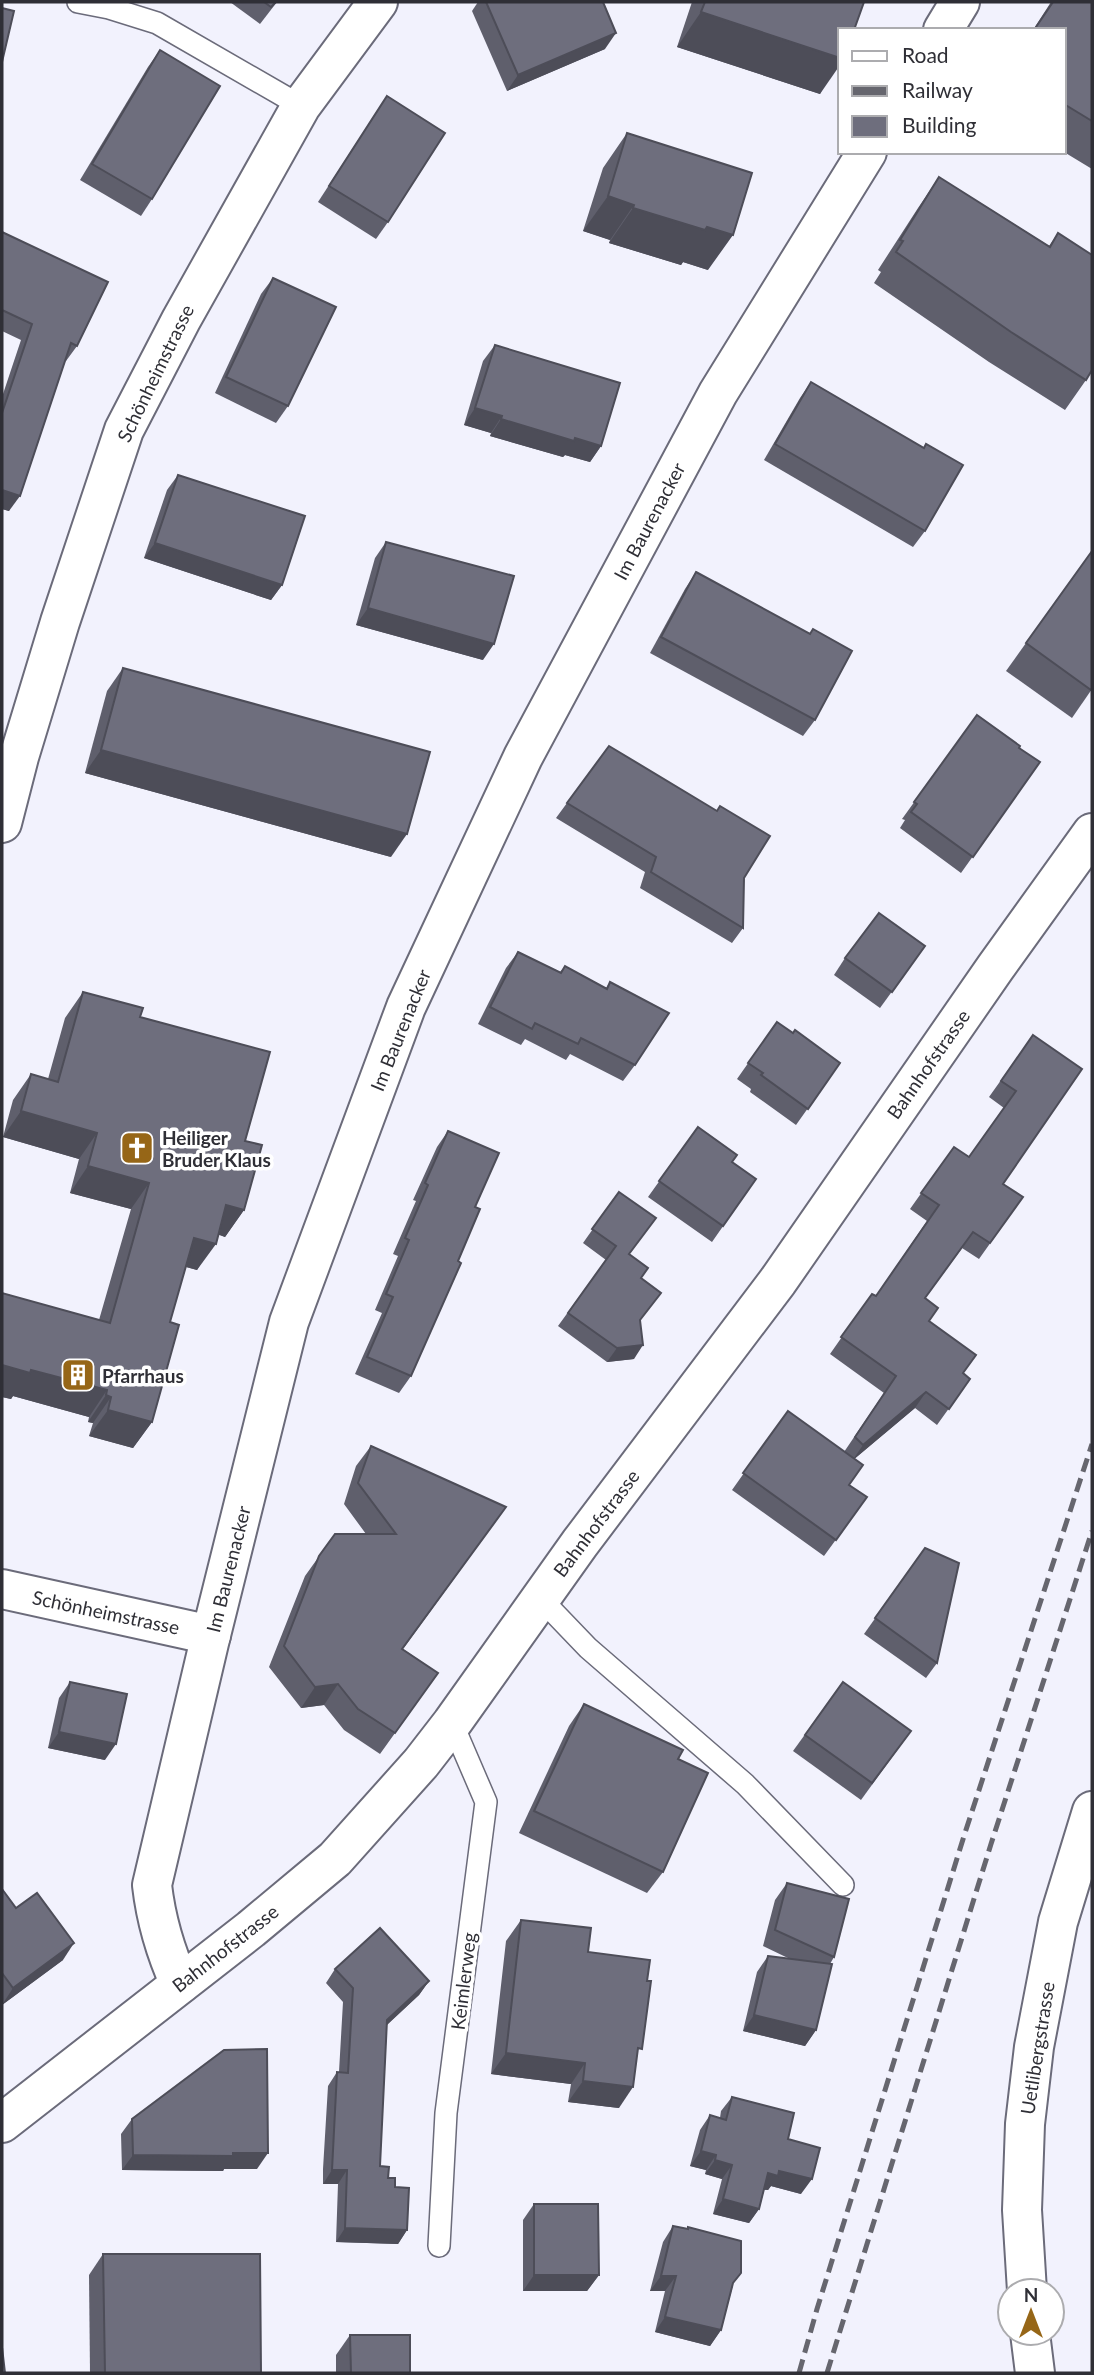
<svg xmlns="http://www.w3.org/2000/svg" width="1094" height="2375" font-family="Lato,sans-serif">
  <rect width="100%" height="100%" fill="#f2f2fd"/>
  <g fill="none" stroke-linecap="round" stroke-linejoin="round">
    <defs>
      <g id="lane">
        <polyline points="78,2 109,8 157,23 301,106"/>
        <polyline points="540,1598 588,1648 745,1784 843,1885"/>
        <polyline points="439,2246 446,2113 486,1802 452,1723"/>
      </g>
      <g id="street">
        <polyline points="943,30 960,2"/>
        <polyline points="2,823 19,757 60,622 124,430 181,320 301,106 378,2"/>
        <polyline points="2,1589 211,1635"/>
        <path d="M 180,1984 C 165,1951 156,1920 152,1885 L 209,1643 L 289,1322 L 406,1007 L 523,757 L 718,393 L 867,152"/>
        <polyline points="2,2123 251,1929 335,1859 421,1763 452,1723 580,1543 778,1281 995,968 1092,833"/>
        <polyline points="1027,2291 1022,2210 1025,2124 1034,2047 1058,1922 1092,1811"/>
        <polyline points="1030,2333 1035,2373"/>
      </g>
    </defs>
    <!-- lane casing -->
    <use href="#lane" stroke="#6b6b7a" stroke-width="24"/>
    <!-- street casing -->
    <use href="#street" stroke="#6b6b7a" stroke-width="42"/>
    <!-- lane -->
    <use href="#lane" stroke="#fff" stroke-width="21"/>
    <!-- street -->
    <use href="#street" stroke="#fff" stroke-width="38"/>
    <!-- rail -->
    <g stroke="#66666e" stroke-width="5" stroke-dasharray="14 7" stroke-linecap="butt">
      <polyline points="799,2373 817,2309 964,1836 1092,1444"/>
      <polyline points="827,2373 991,1844 1092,1531"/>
    </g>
  </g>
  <!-- wall -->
  <g fill="#5f5f6c">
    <polygon points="230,2 277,2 260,24"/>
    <polygon points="478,2 486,2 605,49 507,91 472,11"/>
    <polygon points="692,2 864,2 820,94 677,47"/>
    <polygon points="1051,2 1092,2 1092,169 1064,152 1064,30 1033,30"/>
    <polygon points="160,50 152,199 141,216 80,180 148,67"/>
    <polygon points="387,96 388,222 376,239 318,202"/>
    <polygon points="627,133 708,270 683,262 681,265 609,243 610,240 583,231 603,168"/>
    <polygon points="939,177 1049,246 1058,233 1086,380 1065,410 989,362 874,283 881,272 878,270 918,208"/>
    <polygon points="2,232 77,346 66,361 65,361 9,511 2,509 2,397 21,340 2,331"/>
    <polygon points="273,278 288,406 276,423 215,393 261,294"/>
    <polygon points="495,345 601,446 590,462 565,455 563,457 490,436 491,433 464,425 483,361"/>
    <polygon points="811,382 925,531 913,547 764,460 800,398"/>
    <polygon points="178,475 282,585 271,600 144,558 167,490"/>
    <polygon points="386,542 483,660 356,625 375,558"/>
    <polygon points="696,572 815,720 803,736 650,653 685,589"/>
    <polygon points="1026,643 1092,689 1072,718 1006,671"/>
    <polygon points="123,668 391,857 85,773 107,691"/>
    <polygon points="977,715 1019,748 1040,762 961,873 900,828 905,820 902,819"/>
    <polygon points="567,803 744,878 743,928 732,943 640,888 645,872 556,818"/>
    <polygon points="925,946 880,1008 834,975 845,958"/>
    <polygon points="518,952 560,972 565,966 606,988 610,982 635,1065 623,1081 570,1054 566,1060 525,1039 521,1045 478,1024 506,968"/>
    <polygon points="83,992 140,1017 245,1141 244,1210 225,1237 218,1234 197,1270 186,1267 170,1322 152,1422 133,1448 89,1436 93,1423 88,1422 89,1417 13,1396 11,1399 2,1397 99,1320 131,1209 70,1193 79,1159 3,1137 13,1100 31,1074 48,1079 65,1018"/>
    <polygon points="777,1022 793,1033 840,1063 796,1125 750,1092 751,1089 737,1079"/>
    <polygon points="1033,1035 1003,1184 1023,1197 979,1259 962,1248 925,1298 929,1321 963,1373 970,1379 937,1425 915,1408 854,1459 849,1485 867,1497 824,1556 732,1490 788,1411 844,1452 884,1393 830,1354 872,1294 876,1296 927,1221 910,1209 954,1147 969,1157 1004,1108 989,1097"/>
    <polygon points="698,1127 732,1162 756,1179 712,1242 648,1197"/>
    <polygon points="448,1131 475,1207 458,1261 411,1376 399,1393 355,1374 382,1313 375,1310 398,1256 393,1254 416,1201 413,1200 437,1147"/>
    <polygon points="619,1192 630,1254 641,1278 641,1321 634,1359 607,1362 558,1326 606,1260 583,1243"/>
    <polygon points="371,1446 506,1507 403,1649 438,1673 380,1754 344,1730 324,1705 301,1708 269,1667 305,1576 335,1534 366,1534 344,1504 356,1466"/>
    <polygon points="925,1548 937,1663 926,1678 864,1634"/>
    <polygon points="70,1682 105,1760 48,1748 59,1698"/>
    <polygon points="843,1682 911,1731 861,1800 793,1751"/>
    <polygon points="584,1704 678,1759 663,1872 647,1893 519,1833 569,1726"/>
    <polygon points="787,1883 834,1957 830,1964 816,2030 805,2046 743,2031 757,1972 768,1956 790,1959 763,1946 775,1900"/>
    <polygon points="2,1889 16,1908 63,1960 2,2005"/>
    <polygon points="521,1920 588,1952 619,2108 568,2102 571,2084 491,2074 506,1941"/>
    <polygon points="335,1969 429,1981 419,1995 387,2025 380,2166 395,2187 407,2230 398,2244 336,2242 338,2184 323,2184 323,2169 328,2086 337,2072 339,2072 343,2002 326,1983"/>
    <polygon points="732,2097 788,2139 801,2194 771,2186 768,2190 764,2190 759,2209 749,2223 713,2214 722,2179 705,2174 706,2170 690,2166 700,2130 710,2115 720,2118 721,2111"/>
    <polygon points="132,2119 257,2169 224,2169 223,2171 122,2170 121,2134"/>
    <polygon points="534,2204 599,2275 587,2291 523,2291 523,2220"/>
    <polygon points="673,2226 687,2229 688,2227 733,2285 721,2330 710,2346 655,2332 665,2291 650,2291 663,2242"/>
    <polygon points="103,2254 261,2373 90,2373 89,2275"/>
    <polygon points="350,2335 410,2373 336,2373 336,2355"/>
  </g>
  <!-- shaded-wall -->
  <g fill="#4d4d58">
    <polygon points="701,12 840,58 840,65 820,94 677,47"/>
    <polygon points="616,33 605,49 507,91 518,75"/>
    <polygon points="608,196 634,205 610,240 583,231"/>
    <polygon points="633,208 707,227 733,235 708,270 683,262 681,265 609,243"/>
    <polygon points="475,408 502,416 491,433 464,425"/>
    <polygon points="501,419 575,438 601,446 590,462 565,455 563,457 490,436"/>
    <polygon points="2,490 20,496 9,511 2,509"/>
    <polygon points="155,543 282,585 271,600 144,558"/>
    <polygon points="368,608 494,644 483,660 356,625"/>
    <polygon points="101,750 407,834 391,857 85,773"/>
    <polygon points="21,1111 97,1133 79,1159 3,1137"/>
    <polygon points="88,1166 149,1183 131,1209 70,1193"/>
    <polygon points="226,1205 244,1210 225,1237 208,1231"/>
    <polygon points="194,1238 216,1244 197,1270 176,1264"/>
    <polygon points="643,1345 634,1359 607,1362 617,1348"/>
    <polygon points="2,1365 31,1370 107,1390 89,1417 13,1396 11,1399 2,1397"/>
    <polygon points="926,1392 915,1408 852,1461 863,1445"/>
    <polygon points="106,1395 111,1397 93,1423 88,1422"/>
    <polygon points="108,1410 152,1422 133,1448 89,1436"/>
    <polygon points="338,1684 324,1705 301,1708 315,1687"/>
    <polygon points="59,1732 116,1744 105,1760 48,1748"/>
    <polygon points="74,1943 63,1960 2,2005 13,1988"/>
    <polygon points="429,1981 419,1995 378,2033 387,2020"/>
    <polygon points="754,2015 816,2030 805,2046 743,2031"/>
    <polygon points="506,2053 585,2063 571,2084 491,2074"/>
    <polygon points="583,2081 633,2087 619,2108 568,2102"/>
    <polygon points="701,2151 716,2155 706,2170 690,2166"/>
    <polygon points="268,2153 257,2169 224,2169 223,2171 122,2170 133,2155"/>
    <polygon points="715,2160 732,2165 722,2179 705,2174"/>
    <polygon points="332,2170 347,2170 338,2184 323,2184"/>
    <polygon points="779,2171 812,2179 801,2194 771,2186 768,2190 758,2188 768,2173"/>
    <polygon points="723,2199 759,2209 749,2223 713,2214"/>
    <polygon points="345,2228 407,2230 398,2244 336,2242"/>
    <polygon points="534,2275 599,2275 587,2291 523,2291"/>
    <polygon points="661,2276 676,2276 665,2291 650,2291"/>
    <polygon points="665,2317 721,2330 710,2346 655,2332"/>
  </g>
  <!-- building -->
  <g fill="#6e6e7d" stroke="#4d4d58" stroke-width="2">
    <polygon points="264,2 276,2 271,7"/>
    <polygon points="486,2 603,2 616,33 518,75"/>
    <polygon points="705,2 864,2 854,30 840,30 840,58 701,12"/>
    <polygon points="1053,2 1092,2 1092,121 1064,104 1064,30 1034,30"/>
    <polygon points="2,8 14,11 2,62"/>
    <polygon points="160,50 220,86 152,199 92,164"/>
    <polygon points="387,96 445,133 388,222 329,186"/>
    <polygon points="627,133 752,173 733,235 707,227 705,230 633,208 634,205 608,196"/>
    <polygon points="939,177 1050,247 1058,233 1092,255 1092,370 1086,380 1011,332 896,252 903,241 900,240"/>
    <polygon points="2,232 108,282 77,346 71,343 20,496 2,490 2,413 32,324 2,310"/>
    <polygon points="273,278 336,307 288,406 226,377"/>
    <polygon points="495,345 620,383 601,446 575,438 574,441 501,419 502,416 475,408"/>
    <polygon points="811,382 924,448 926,444 963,465 925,531 775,444"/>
    <polygon points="178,475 305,516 282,585 155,543"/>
    <polygon points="386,542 514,576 494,644 368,608"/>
    <polygon points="1092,551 1092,688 1091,690 1026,643"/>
    <polygon points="696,572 810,634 813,629 852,651 815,720 661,637"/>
    <polygon points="123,668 430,752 407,834 101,750"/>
    <polygon points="977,715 1020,746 1019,748 1040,762 973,857 911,812 917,804 914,802"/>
    <polygon points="609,746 717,811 720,806 770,836 744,878 743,928 651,872 656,857 567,803"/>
    <polygon points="879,913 925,946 892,992 845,958"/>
    <polygon points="518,952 561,973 565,966 607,989 610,982 669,1013 635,1065 581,1038 578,1044 535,1023 532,1029 490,1007"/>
    <polygon points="83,992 143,1008 140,1017 270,1052 245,1141 262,1145 244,1210 226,1205 216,1244 194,1238 170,1322 179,1325 152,1422 108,1410 111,1397 106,1395 107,1390 31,1370 30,1373 2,1365 2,1293 110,1323 149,1183 88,1166 97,1133 21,1111 31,1074 58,1082"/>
    <polygon points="777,1022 793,1033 795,1030 840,1063 808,1109 761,1075 763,1073 748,1063"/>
    <polygon points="1033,1035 1082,1069 1003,1184 1023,1197 990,1243 973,1232 925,1298 938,1308 929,1321 976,1355 963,1373 970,1379 949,1409 926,1392 863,1445 855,1437 896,1376 841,1337 872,1294 876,1296 939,1205 921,1193 954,1147 969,1157 1016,1091 1001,1081"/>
    <polygon points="698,1127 737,1155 732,1162 756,1179 723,1226 659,1181"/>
    <polygon points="448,1131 499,1153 475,1207 480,1209 458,1261 461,1263 411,1376 367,1357 393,1297 386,1294 409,1240 405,1238 428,1185 425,1183"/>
    <polygon points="619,1192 656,1218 629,1254 648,1268 641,1278 661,1293 640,1320 643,1345 617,1348 568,1313 616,1246 592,1229"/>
    <polygon points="788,1411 863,1465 849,1485 867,1497 836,1540 743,1473"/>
    <polygon points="371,1446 506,1507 402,1649 438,1673 395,1733 358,1709 338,1684 315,1687 284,1646 319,1556 335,1534 396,1534 358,1483"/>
    <polygon points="925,1548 959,1563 937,1663 875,1618"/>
    <polygon points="70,1682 127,1694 116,1744 59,1732"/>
    <polygon points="843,1682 911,1731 872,1783 805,1735"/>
    <polygon points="584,1704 683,1750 678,1759 708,1773 663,1872 534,1811"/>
    <polygon points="787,1883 849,1899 834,1957 775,1930"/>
    <polygon points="2,1889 16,1908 37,1893 74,1943 13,1988 2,1973"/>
    <polygon points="521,1920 591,1928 588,1952 650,1960 647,1981 651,1981 642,2049 638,2048 633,2087 583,2081 585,2063 506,2053"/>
    <polygon points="380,1928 429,1981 387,2020 380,2166 389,2167 388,2178 395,2178 395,2187 409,2188 407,2230 345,2228 347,2170 332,2170 337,2072 348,2073 353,1988 335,1969"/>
    <polygon points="768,1956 832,1964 816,2030 754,2015"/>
    <polygon points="267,2049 268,2153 233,2153 233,2156 133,2155 132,2119 224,2050"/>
    <polygon points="732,2097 794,2113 788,2139 820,2148 812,2179 779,2171 778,2176 768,2173 759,2209 723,2199 732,2165 715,2160 716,2155 701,2151 710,2115 726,2120"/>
    <polygon points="534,2204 598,2204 599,2275 534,2275"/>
    <polygon points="673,2226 688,2229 688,2227 741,2241 741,2273 733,2283 721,2330 665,2317 676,2276 661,2276"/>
    <polygon points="103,2254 260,2254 261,2373 105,2373"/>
    <polygon points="350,2335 410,2335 410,2373 351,2373"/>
    <polygon points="2,2347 5,2373 2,2373"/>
  </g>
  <!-- icons -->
  <defs>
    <symbol id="church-square" viewBox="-11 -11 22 22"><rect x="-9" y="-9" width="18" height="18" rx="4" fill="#966617" stroke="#fff"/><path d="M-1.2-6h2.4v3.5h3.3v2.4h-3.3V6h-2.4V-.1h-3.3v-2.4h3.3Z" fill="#fff"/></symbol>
    <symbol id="building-square" viewBox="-11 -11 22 22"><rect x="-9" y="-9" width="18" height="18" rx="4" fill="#966617" stroke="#fff"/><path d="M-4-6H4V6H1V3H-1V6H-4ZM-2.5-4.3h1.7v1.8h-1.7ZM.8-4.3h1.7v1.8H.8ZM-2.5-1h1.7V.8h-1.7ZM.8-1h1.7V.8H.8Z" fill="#fff"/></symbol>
  </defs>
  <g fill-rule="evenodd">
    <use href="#church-square" x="118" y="1129" width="38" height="38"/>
    <use href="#building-square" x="59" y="1356" width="38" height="38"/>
  </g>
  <g text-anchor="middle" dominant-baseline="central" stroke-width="7" stroke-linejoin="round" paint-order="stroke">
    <!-- street labels -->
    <g font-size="19" fill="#2f2f36" stroke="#fff">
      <text transform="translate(155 373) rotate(-64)">Schönheimstrasse</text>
      <text transform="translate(649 521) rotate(-62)">Im Baurenacker</text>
      <text transform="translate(400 1030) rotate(-68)">Im Baurenacker</text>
      <text transform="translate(928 1064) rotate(-55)">Bahnhofstrasse</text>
      <text transform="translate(596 1523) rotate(-53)">Bahnhofstrasse</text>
      <text transform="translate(228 1569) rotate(-76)">Im Baurenacker</text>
      <text transform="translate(106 1612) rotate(12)">Schönheimstrasse</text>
      <text transform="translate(225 1948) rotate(-38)">Bahnhofstrasse</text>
      <text transform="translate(463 1981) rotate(-83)">Keimlerweg</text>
      <text transform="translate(1037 2048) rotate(-81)">Uetlibergstrasse</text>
    </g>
    <!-- poi labels -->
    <g font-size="19" font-weight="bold" fill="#2f2f36" stroke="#fff" text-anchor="start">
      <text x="162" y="1137">Heiliger<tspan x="162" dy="22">Bruder Klaus</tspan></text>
      <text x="102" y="1375">Pfarrhaus</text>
    </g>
  </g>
  <!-- border -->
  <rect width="1094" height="2375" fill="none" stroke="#2f2f36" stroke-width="7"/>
  <!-- legend -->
  <rect x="838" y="28" width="228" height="126" fill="#ffffff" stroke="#acacaf" stroke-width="2"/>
  <rect x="852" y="51" width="35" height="10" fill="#ffffff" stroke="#acacaf" stroke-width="2"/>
  <text x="902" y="63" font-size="21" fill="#2f2f36">Road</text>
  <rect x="852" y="86" width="35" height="10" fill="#66666e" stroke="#acacaf" stroke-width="2"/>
  <text x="902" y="98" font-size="21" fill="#2f2f36">Railway</text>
  <rect x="852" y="116" width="35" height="21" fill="#6e6e7d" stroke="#acacaf" stroke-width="2"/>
  <text x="902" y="133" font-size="21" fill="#2f2f36">Building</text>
  <!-- north arrow -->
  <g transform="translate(1031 2312)"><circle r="33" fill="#ffffff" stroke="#acacaf" stroke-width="2"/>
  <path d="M0-5L12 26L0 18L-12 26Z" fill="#966617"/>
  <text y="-10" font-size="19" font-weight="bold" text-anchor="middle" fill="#2f2f36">N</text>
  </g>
</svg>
